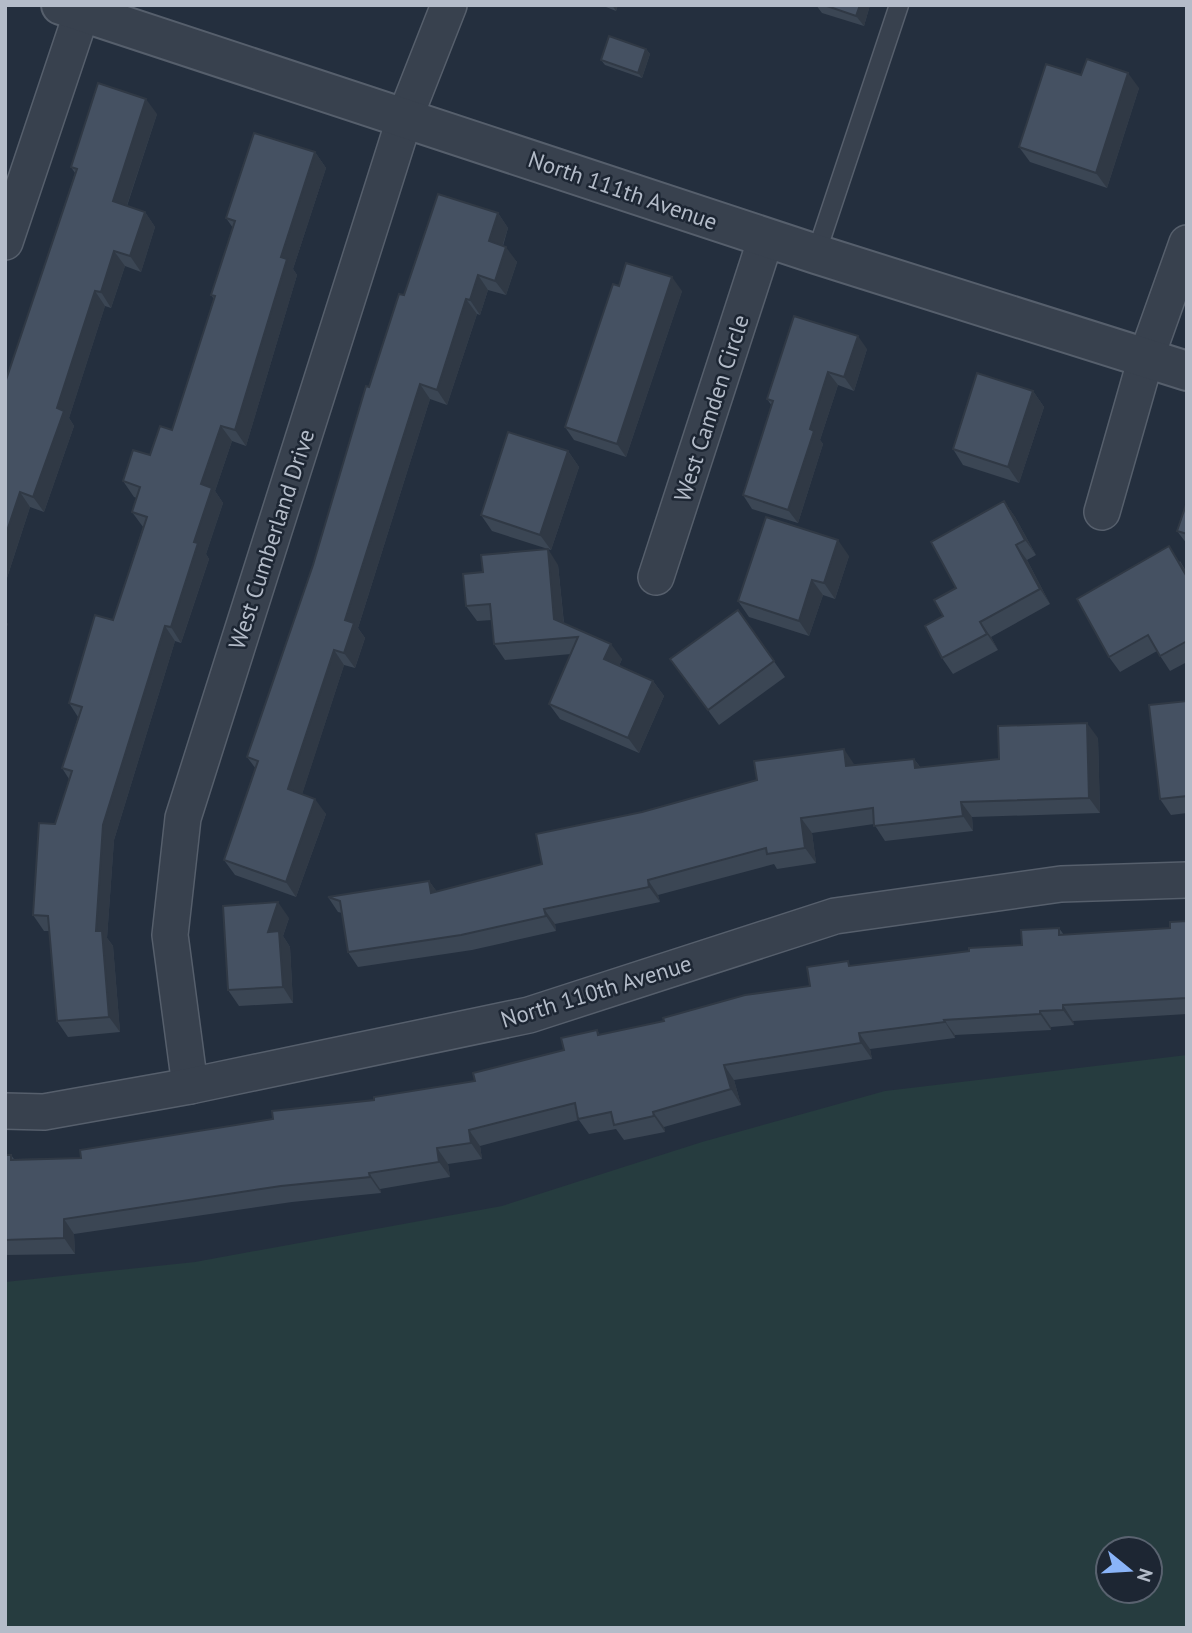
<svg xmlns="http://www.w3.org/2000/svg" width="1192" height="1633" font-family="'PT Sans',sans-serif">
  <rect width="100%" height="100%" fill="#242f3e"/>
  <!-- green -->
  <path fill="#263c3f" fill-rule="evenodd" d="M 1187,1055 L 1187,1628 L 5,1628 L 5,1282 L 195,1262 L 502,1206 L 702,1142 L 885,1091 ZM 1108,1549 L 1150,1549 L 1150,1591 L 1108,1591 Z"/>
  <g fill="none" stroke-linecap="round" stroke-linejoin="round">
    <defs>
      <polyline id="service" points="816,254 899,5"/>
      <g id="minor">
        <polyline points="5,242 82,12"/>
        <polyline points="1102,512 1146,358 1187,243"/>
        <polyline points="656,577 766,238"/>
        <polyline points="190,1086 170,935 183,818 405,117 449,5"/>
        <polyline points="5,1111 44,1112 190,1086 529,1015 835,916 1061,884 1187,880"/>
      </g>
      <polyline id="tertiary" points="61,5 816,254 1187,371"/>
    </defs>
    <!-- service casing -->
    <use href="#service" stroke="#565f6c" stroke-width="21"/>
    <!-- minor casing -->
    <use href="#minor" stroke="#565f6c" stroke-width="38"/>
    <!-- tertiary casing -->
    <use href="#tertiary" stroke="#565f6c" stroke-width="42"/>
    <!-- service -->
    <use href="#service" stroke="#38414e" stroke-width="18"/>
    <!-- minor -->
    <use href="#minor" stroke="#38414e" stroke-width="35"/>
    <!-- tertiary -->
    <use href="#tertiary" stroke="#38414e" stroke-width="38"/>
  </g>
  <!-- wall -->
  <g fill="#3b4654">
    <polygon points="601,5 618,5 616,11"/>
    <polygon points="816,5 870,5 864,26 822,13"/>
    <polygon points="646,49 650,54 642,78 605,65 601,60"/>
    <polygon points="1081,75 1139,88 1107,188 1030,162 1019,147"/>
    <polygon points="157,114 127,206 145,212 155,227 141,272 125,266 111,308 105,306 69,418 74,426 44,512 30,507 5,584 5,383 75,173 71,167"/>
    <polygon points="315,152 326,168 293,269 297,275 246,446 232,441 215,491 223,503 206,554 209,559 181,643 175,641 114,840 107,938 113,946 120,1032 68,1037 57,1021 49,931 44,931 33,915 69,779 62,768 78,717 69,703 113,620 143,527 132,512 137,498 134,497 123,481 150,455 172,430 214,299 211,295 233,228 226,218"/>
    <polygon points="498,213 508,228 503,246 517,262 506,295 488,290 480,315 477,314 447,405 430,399 358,628 365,638 355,668 344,665 302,794 326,814 296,897 235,875 224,860 256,769 247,757 313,565 369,387 404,295"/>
    <polygon points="619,286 682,291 626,457 574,440 565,427"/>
    <polygon points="867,349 854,391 838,385 820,440 823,444 798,523 752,509 743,495 772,406 767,399"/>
    <polygon points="1033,391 1044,407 1019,483 963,465 953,449"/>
    <polygon points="568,451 579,467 551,550 492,531 481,515"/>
    <polygon points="1004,501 1015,517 1036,555 1027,560 1050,604 991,637 998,650 953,674 942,658 956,588"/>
    <polygon points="1187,502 1187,544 1177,531"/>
    <polygon points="849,556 835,599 823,595 809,636 749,617 738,601"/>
    <polygon points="1180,561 1187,573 1187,662 1170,671 1157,651 1120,672 1109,657"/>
    <polygon points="558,565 564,623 622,659 619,666 653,681 664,696 639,753 560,719 549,704 571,654 505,660 494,644 492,620 477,621 466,606"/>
    <polygon points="738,610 785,677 719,725 670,659"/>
    <polygon points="1187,701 1187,813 1171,815 1160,799"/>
    <polygon points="1098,738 1100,813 972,817 973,831 885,841 874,824 812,833 816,863 777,869 774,864 658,895 660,902 555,924 556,931 472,950 358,967 348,952 342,913 338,912 328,897 429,881 437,892 542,864 642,812 854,764 855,765 914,759 921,768 999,759"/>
    <polygon points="289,918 283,936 290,947 293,1003 239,1006 228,990"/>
    <polygon points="1187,921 1187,1014 1073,1021 1074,1025 1051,1027 1051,1030 955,1035 955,1038 870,1049 872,1059 734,1080 741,1105 664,1127 665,1132 624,1140 616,1129 589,1134 579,1120 480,1146 482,1159 448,1164 450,1177 380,1189 381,1193 292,1202 74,1234 75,1254 5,1255 5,1155 11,1155 14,1159 81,1158 273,1119 475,1081 564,1050 597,1030 600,1035 664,1021 810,986 852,966 1022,945 1059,928 1064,935 1170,928"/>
  </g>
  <!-- shaded-wall -->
  <g fill="#303945">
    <polygon points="612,5 618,5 616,11"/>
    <polygon points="860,5 870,5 864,26 856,16"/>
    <polygon points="646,49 650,54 642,78 638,73"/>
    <polygon points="1128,73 1139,88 1107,188 1096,173"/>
    <polygon points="146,99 157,114 123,217 113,201"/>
    <polygon points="315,152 326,168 293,269 297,275 246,446 235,430 281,257"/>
    <polygon points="145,212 155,227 141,272 130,256"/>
    <polygon points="498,213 508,228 499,256 489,241"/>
    <polygon points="506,247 517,262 506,295 495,281"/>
    <polygon points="114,251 125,266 111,308 101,292"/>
    <polygon points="478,275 488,290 480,315 470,300"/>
    <polygon points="672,277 682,291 626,457 617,444"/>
    <polygon points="95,291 105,306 69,418 74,426 44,512 33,497 57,408"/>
    <polygon points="466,299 477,314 447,405 437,390"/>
    <polygon points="858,336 867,349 854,391 844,377"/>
    <polygon points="828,372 838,385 820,440 823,444 798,523 788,510 810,429"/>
    <polygon points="420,384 430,399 358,628 365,638 355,668 344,653 345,620"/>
    <polygon points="1033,391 1044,407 1019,483 1008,467"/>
    <polygon points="221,426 232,441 215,491 223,503 206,554 209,559 181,643 171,627 194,542 201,484"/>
    <polygon points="568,451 579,467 551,550 540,535"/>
    <polygon points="20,492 30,507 5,584 5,537"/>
    <polygon points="1004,501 1015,517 1036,555 1025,540"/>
    <polygon points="838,540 849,556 835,599 824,583"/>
    <polygon points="1016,545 1027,560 1050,604 1040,589"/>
    <polygon points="1169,546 1187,573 1187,577"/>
    <polygon points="548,549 558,565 565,635 554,619"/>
    <polygon points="812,580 823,595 809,636 799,621"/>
    <polygon points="5,620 8,624 5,632"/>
    <polygon points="980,622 991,637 998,650 987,634"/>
    <polygon points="165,626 175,641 114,840 107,938 113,946 120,1032 109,1017 96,931 103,825"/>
    <polygon points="611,644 622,659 615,675 604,659"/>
    <polygon points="334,650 344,665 299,804 288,789"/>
    <polygon points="653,681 664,696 639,753 628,738"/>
    <polygon points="1087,723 1098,738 1100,813 1089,798"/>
    <polygon points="844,749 854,764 857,781 846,766"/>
    <polygon points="914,759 925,774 915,768"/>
    <polygon points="315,799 326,814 296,897 286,882"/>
    <polygon points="961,802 972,817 973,831 963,816"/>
    <polygon points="801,818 812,833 816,863 805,848"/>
    <polygon points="648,880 658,895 660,902 649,887"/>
    <polygon points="429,881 440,896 431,893"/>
    <polygon points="278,902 289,918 283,936 290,947 293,1003 283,987 268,932"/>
    <polygon points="544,909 555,924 556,931 546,916"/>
    <polygon points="1063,1005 1073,1021 1074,1025 1063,1010"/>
    <polygon points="1040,1011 1051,1027 1051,1030 1040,1014"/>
    <polygon points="944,1020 955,1035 955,1038 945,1022"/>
    <polygon points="859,1033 870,1049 872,1059 861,1043"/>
    <polygon points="724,1065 734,1080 741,1105 731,1089"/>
    <polygon points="653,1112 664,1127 665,1132 654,1116"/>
    <polygon points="469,1130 480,1146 482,1159 471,1143"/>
    <polygon points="437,1148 448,1164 450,1177 439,1162"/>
    <polygon points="369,1173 380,1189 381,1193 370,1177"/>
    <polygon points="64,1219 74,1234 75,1254 64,1238"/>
  </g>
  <!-- building -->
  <g fill="#455162" stroke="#303945" stroke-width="2">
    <polygon points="824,5 860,5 856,16"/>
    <polygon points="609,36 646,49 638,73 601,60"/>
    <polygon points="1087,59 1128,73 1096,173 1019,147 1046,64 1081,75"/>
    <polygon points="98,83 146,99 113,201 145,212 130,256 114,251 101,292 95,291 57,408 64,411 33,497 20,492 5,537 5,383 77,169 71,167"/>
    <polygon points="254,133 315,152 281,257 287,259 235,430 221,426 201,484 212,488 194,542 198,543 171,627 165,626 103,825 96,931 102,931 109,1017 57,1021 48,916 33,915 39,823 55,824 72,771 62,768 82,707 69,703 95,615 113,620 147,517 132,512 140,487 123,481 133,450 150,455 160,426 172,430 215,296 211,295 235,221 226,218"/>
    <polygon points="438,194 498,213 489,241 506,247 495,281 478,275 470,300 466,299 437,390 420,384 345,620 354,623 344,653 334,650 288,789 315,799 286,882 224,860 258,761 247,757 313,565 366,386 369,387 399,294 404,295"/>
    <polygon points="626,263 672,277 617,444 565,427 613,284 619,286"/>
    <polygon points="794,316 858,336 844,377 828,372 810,429 814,431 788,510 743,495 773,401 767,399"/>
    <polygon points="977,373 1033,391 1008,467 953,449"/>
    <polygon points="508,432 568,451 540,535 481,515"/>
    <polygon points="1004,501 1025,540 1016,545 1040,589 980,622 987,634 942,658 925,626 943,616 934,600 956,588 931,542"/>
    <polygon points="1187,502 1187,534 1177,531"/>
    <polygon points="766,517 838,540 824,583 812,580 799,621 738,601"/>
    <polygon points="1169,546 1187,577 1187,641 1160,656 1148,635 1109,657 1077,599"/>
    <polygon points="548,549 554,619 611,644 604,659 653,681 628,738 549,704 578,637 494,644 490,604 466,606 463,574 483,572 481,555"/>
    <polygon points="738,610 774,661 708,710 670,659"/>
    <polygon points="1187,701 1187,796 1160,799 1149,705"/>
    <polygon points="1087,723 1089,798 961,802 963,816 874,826 873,808 801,818 805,848 767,854 766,848 648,880 649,887 544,909 546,916 461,935 348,952 340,901 328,897 429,881 431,893 542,864 536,834 642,812 757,780 754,761 844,749 846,766 914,759 915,768 999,759 998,726"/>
    <polygon points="278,902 268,932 279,931 283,987 228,990 223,906"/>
    <polygon points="1187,921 1187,998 1063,1005 1063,1010 1040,1011 1040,1014 944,1020 945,1022 859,1033 861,1043 724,1065 731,1089 653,1112 654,1116 614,1125 611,1112 578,1119 575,1103 469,1130 471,1143 437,1148 439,1162 369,1173 370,1177 281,1186 64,1219 64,1238 5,1240 5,1155 11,1155 11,1160 81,1158 80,1150 273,1119 272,1111 374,1100 374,1097 475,1081 473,1073 564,1050 561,1038 597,1030 598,1035 664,1021 663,1018 745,995 810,986 807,967 848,961 849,966 969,951 969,948 1022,945 1021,930 1059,928 1059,935 1170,928 1170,922"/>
  </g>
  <g text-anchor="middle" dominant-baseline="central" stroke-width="5" stroke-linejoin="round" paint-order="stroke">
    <!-- street labels -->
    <g font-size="23" fill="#b4bcc9" stroke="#1d2633">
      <text transform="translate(623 190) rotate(19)">North 111th Avenue</text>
      <text transform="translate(711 408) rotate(-72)">West Camden Circle</text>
      <text transform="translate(271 539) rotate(-72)">West Cumberland Drive</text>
      <text transform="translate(596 991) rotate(-17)">North 110th Avenue</text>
    </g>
  </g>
  <!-- border -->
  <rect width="1192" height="1633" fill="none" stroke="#b4bcc9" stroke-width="14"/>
  <!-- north arrow -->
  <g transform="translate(1129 1570) rotate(108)"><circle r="33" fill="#1d2633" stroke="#59626f" stroke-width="2"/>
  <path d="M0-5L12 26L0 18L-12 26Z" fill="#8ab4f8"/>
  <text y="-10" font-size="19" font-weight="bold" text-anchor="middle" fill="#b4bcc9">N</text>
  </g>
</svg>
